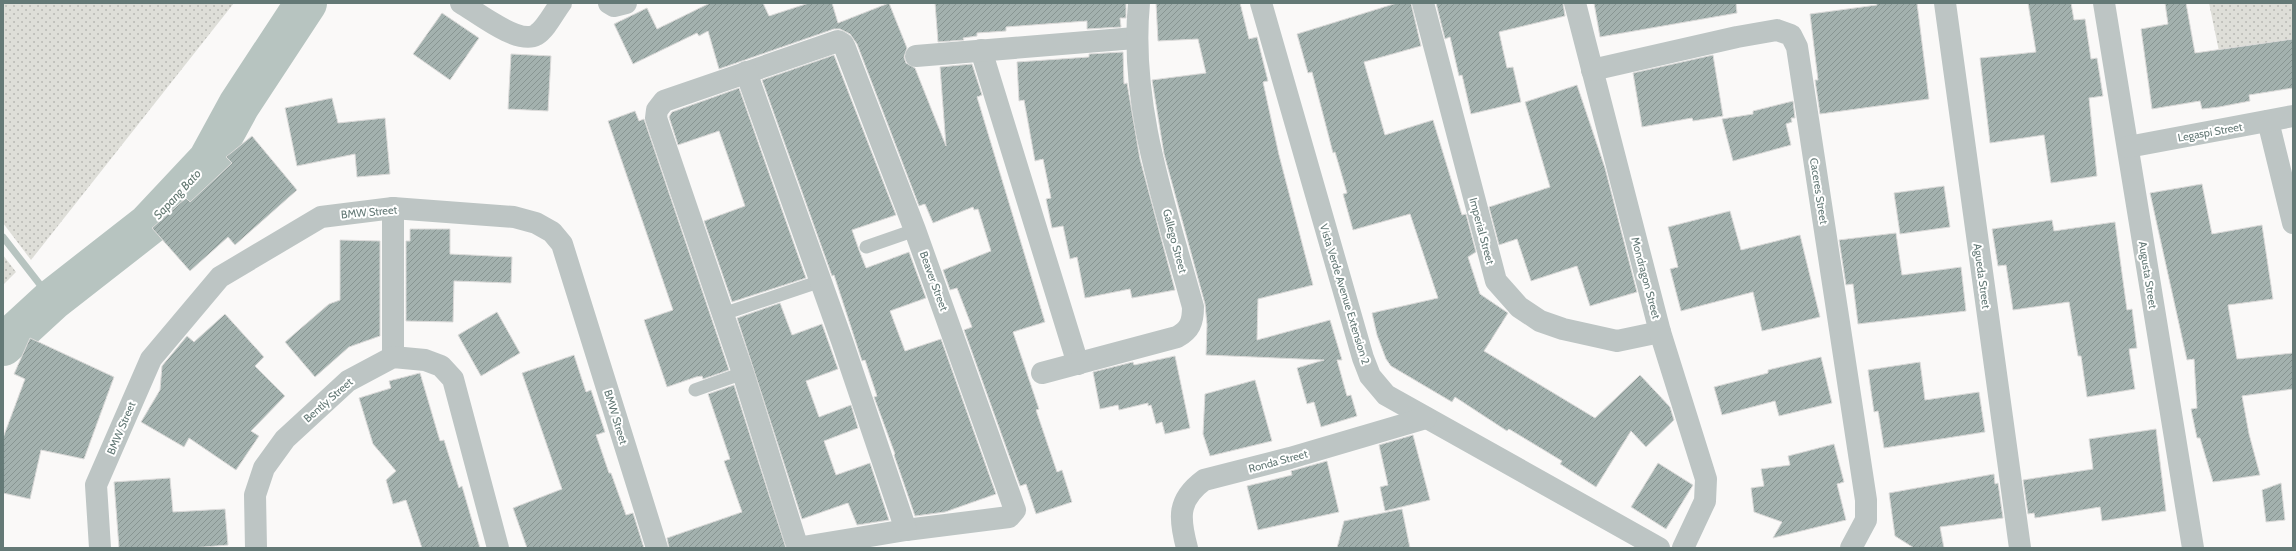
<svg xmlns="http://www.w3.org/2000/svg" width="2296" height="551" font-family="Cabin,sans-serif">
  <defs>
    <pattern id="grass-dots" width="8" height="8" patternUnits="userSpaceOnUse"><rect width="8" height="8" fill="#deded8"/><path d="M2 2h.1M6 6h.1" fill="none" stroke="#b8b9b4" stroke-width="1.8" stroke-linecap="round"/></pattern>
    <pattern id="building-hatch" width="6" height="6" patternUnits="userSpaceOnUse"><rect width="6" height="6" fill="#a3b1ae"/><path d="M-1 1l2-2M0 6l6-6M5 7l2-2" fill="none" stroke="#889592"/></pattern>
  </defs>
  <rect width="100%" height="100%" fill="#faf9f8"/>
  <!-- grass -->
  <g fill="url(#grass-dots)">
    <polygon points="3,3 234,3 31,260 3,223"/>
    <polygon points="2209,3 2293,3 2293,45 2220,56"/>
    <polygon points="3,255 16,272 3,285"/>
  </g>
  <g fill="none" stroke-linecap="round" stroke-linejoin="round">
    <!-- stream -->
    <polyline stroke="#b7c4c0" stroke-width="7" points="3,237 52,300"/>
    <!-- river -->
    <polyline stroke="#b7c4c0" stroke-width="42" points="3,345 52,300 148,225 209,160 239,105 306,3"/>
  </g>
  <!-- building -->
  <g fill="url(#building-hatch)" stroke="#dcdbda">
    <polygon points="710,3 763,3 769,16 809,3 832,3 838,23 889,3 907,48 904,57 906,63 915,68 946,146 940,67 972,64 982,95 977,97 1045,322 1013,332 1039,409 1036,410 1057,472 1062,470 1072,502 1036,514 1026,484 1020,486 964,330 972,327 957,288 950,290 943,270 991,251 978,209 974,210 973,207 933,223 925,204 919,206 857,44 850,34 840,29 834,29 719,69 708,31 699,36 697,33 633,64 614,24 647,8 657,29"/>
    <polygon points="935,3 1126,3 1126,18 1120,18 1121,27 1087,29 1087,21 1046,24 1006,27 1006,31 977,33 977,36 963,38 964,40 938,42"/>
    <polygon points="1156,3 1240,3 1249,39 1257,37 1268,81 1263,82 1279,155 1313,285 1258,299 1257,340 1330,320 1342,360 1337,360 1347,396 1351,395 1357,416 1321,427 1314,402 1307,404 1297,368 1324,360 1206,355 1207,325 1205,304 1164,154 1152,80 1206,73 1198,39 1158,41"/>
    <polygon points="1397,3 1411,3 1421,46 1364,62 1385,135 1433,120 1462,215 1466,214 1476,252 1468,257 1480,294 1508,313 1484,351 1595,418 1640,375 1670,407 1674,420 1646,447 1631,431 1596,487 1560,464 1562,461 1509,429 1507,431 1455,397 1452,402 1391,366 1386,359 1377,335 1372,313 1438,298 1410,214 1353,230 1343,194 1347,193 1335,152 1333,153 1312,72 1308,73 1297,34"/>
    <polygon points="1436,3 1563,3 1565,16 1499,32 1507,68 1513,67 1521,102 1471,114 1462,75 1459,76 1450,37 1445,39"/>
    <polygon points="1594,3 1736,3 1737,13 1600,37"/>
    <polygon points="1876,3 1917,3 1929,99 1820,114 1815,80 1818,80 1810,14 1877,5"/>
    <polygon points="2028,3 2071,3 2074,20 2085,19 2091,59 2097,58 2103,96 2089,98 2097,176 2051,183 2044,135 1990,143 1980,58 2036,52"/>
    <polygon points="2165,3 2186,3 2195,53 2293,39 2293,88 2249,95 2250,101 2219,107 2202,109 2200,101 2152,109 2141,29 2168,24"/>
    <polygon points="442,13 479,38 450,80 413,54"/>
    <polygon points="1123,52 1124,84 1127,83 1140,159 1175,290 1132,298 1130,289 1085,298 1077,257 1070,259 1063,226 1052,228 1046,199 1051,198 1043,159 1035,161 1024,100 1019,101 1017,62 1089,57 1089,54"/>
    <polygon points="511,54 551,56 548,111 508,109"/>
    <polygon points="834,55 896,215 852,230 859,250 866,268 909,252 926,298 890,311 905,351 941,339 996,494 945,512 915,516 894,455 895,454 874,397 877,396 865,360 862,361 834,275 832,276 762,80"/>
    <polygon points="1713,55 1723,116 1693,121 1692,118 1642,127 1633,73"/>
    <polygon points="1577,85 1605,168 1637,292 1590,306 1577,266 1531,281 1517,239 1499,245 1489,207 1550,187 1525,102"/>
    <polygon points="739,88 806,278 732,302 704,221 745,206 732,168 719,131 678,145 669,117 672,112"/>
    <polygon points="332,98 338,123 385,118 390,174 357,177 355,154 297,166 285,108"/>
    <polygon points="1793,101 1795,118 1791,118 1792,122 1786,124 1791,145 1733,161 1722,119 1753,114 1753,111"/>
    <polygon points="635,111 639,121 644,119 729,370 703,379 702,376 696,377 667,387 644,320 673,310 608,121"/>
    <polygon points="252,136 297,190 235,245 228,237 190,271 152,228 186,198 190,202 232,163 226,157"/>
    <polygon points="2202,184 2212,234 2262,225 2273,299 2228,305 2237,359 2293,353 2293,389 2242,396 2249,434 2260,475 2213,482 2200,438 2197,438 2191,409 2197,408 2194,359 2187,360 2150,193"/>
    <polygon points="1944,186 1950,227 1900,234 1894,193"/>
    <polygon points="1730,211 1741,250 1800,235 1820,317 1762,331 1753,292 1681,311 1670,269 1678,267 1668,227"/>
    <polygon points="2052,220 2054,231 2115,222 2127,310 2132,309 2137,348 2129,349 2135,389 2087,397 2081,356 2078,356 2069,302 2013,310 2006,265 1998,266 1992,229"/>
    <polygon points="410,229 450,229 450,254 512,257 511,283 454,281 453,322 406,321 406,241 410,241"/>
    <polygon points="1896,233 1902,275 1961,267 1966,311 1858,324 1853,284 1846,285 1839,240"/>
    <polygon points="340,240 380,241 380,336 349,347 315,377 285,342 329,304 340,300"/>
    <polygon points="780,303 792,335 822,324 838,369 806,381 819,417 851,405 858,428 824,441 836,475 870,463 889,520 857,525 848,503 802,519 737,318"/>
    <polygon points="497,312 520,353 481,376 458,335"/>
    <polygon points="225,314 264,357 255,366 285,396 251,431 259,436 236,470 189,438 184,447 141,422 160,390 162,366 187,336 194,342"/>
    <polygon points="30,338 114,377 84,459 41,450 30,499 3,493 3,438 25,379 14,374"/>
    <polygon points="574,355 586,392 591,390 605,432 596,435 609,473 611,473 626,515 633,513 644,548 527,548 513,508 562,489 522,373"/>
    <polygon points="1175,356 1190,428 1165,434 1162,422 1156,424 1151,405 1148,406 1148,403 1119,410 1118,405 1100,409 1093,372 1133,362 1134,365"/>
    <polygon points="1821,357 1832,403 1779,416 1775,401 1722,415 1714,387 1768,373 1768,370"/>
    <polygon points="1920,362 1925,400 1979,392 1985,432 1884,448 1878,411 1874,412 1868,370"/>
    <polygon points="420,373 440,441 444,440 459,488 462,486 480,548 422,548 406,500 393,504 386,480 396,471 373,444 359,398 391,388 389,381"/>
    <polygon points="1255,380 1272,441 1210,456 1203,434 1205,394"/>
    <polygon points="734,385 786,548 669,548 667,538 742,512 724,461 730,459 708,394"/>
    <polygon points="2156,429 2166,511 2102,521 2100,507 2035,518 2034,513 2028,514 2023,480 2093,469 2089,439"/>
    <polygon points="1413,435 1430,500 1385,511 1380,487 1388,485 1379,445"/>
    <polygon points="1834,444 1844,482 1837,484 1846,520 1773,538 1782,522 1754,512 1751,488 1764,486 1761,469 1790,465 1788,456"/>
    <polygon points="1327,461 1339,512 1258,530 1247,486 1292,475 1291,471"/>
    <polygon points="1658,463 1693,485 1666,529 1631,507"/>
    <polygon points="1994,474 1995,484 1998,483 2003,518 1940,527 1944,548 1914,548 1895,536 1889,493"/>
    <polygon points="170,478 173,512 225,509 228,545 191,548 119,548 114,482"/>
    <polygon points="2281,483 2285,520 2266,522 2262,490"/>
    <polygon points="1402,509 1410,548 1337,548 1344,521"/>
  </g>
  <g fill="none" stroke-linecap="round" stroke-linejoin="round">
    <!-- lane -->
    <g stroke="#bdc5c4" stroke-width="13">
      <polyline points="866,247 915,230"/>
      <polyline points="723,314 821,281"/>
      <polyline points="695,390 743,373"/>
    </g>
    <!-- street -->
    <g stroke="#bdc5c4" stroke-width="22">
      <path d="M 461,3 C 478,13 518,45 536,35 C 546,29 554,12 561,3"/>
      <polyline points="609,3 614,6 626,3"/>
      <polyline points="1261,3 1363,358 1370,376 1386,395 1659,548"/>
      <polyline points="1423,3 1496,281 1519,307 1540,321 1563,329 1617,341 1660,332"/>
      <polyline points="1575,3 1660,332 1706,479 1705,501 1683,548"/>
      <polyline points="1945,3 2020,548"/>
      <polyline points="2104,3 2193,548"/>
      <polygon points="838,41 843,44 845,48 915,230 1015,510 1009,517 906,530 803,547 796,542 743,373 656,118 657,110 664,101"/>
      <polyline points="981,50 1078,364"/>
      <polyline points="916,56 1135,38"/>
      <polyline points="1592,70 1737,37 1777,30 1791,35 1797,47 1866,500 1866,520 1851,548"/>
      <polyline points="746,72 842,341 906,530"/>
      <polyline points="2268,121 2293,223"/>
      <polyline points="2128,147 2293,116"/>
      <polyline points="393,208 393,357"/>
      <path d="M 1042,373 L 1177,337 C 1190,330 1193,322 1193,307 C 1166,208 1129,107 1139,3"/>
      <polyline points="100,548 96,485 151,359 220,277 321,217 393,208 514,217 536,223 552,232 562,244 657,548"/>
      <polyline points="256,548 255,495 264,468 285,439 348,381 393,357 425,360 441,366 453,379 498,548"/>
      <path d="M 1187,548 C 1179,518 1177,500 1204,480 L 1290,458 L 1426,418"/>
    </g>
  </g>
  <g text-anchor="middle" dominant-baseline="central" stroke-width="4" stroke-linejoin="round" paint-order="stroke">
    <!-- street labels -->
    <g font-size="11" fill="#647976" stroke="#fff">
      <text transform="translate(2210 132) rotate(-10)">Legaspi Street</text>
      <text transform="translate(1819 191) rotate(81)">Caceres Street</text>
      <text transform="translate(369 212) rotate(-5)">BMW Street</text>
      <text transform="translate(1482 231) rotate(75)">Imperial Street</text>
      <text transform="translate(1175 241) rotate(75)">Gallego Street</text>
      <text transform="translate(2148 275) rotate(81)">Augusta Street</text>
      <text transform="translate(1982 276) rotate(82)">Agueda Street</text>
      <text transform="translate(1646 278) rotate(75)">Mondragon Street</text>
      <text transform="translate(934 281) rotate(70)">Beaver Street</text>
      <text transform="translate(1345 294) rotate(73)">Vista Verde Avenue Extension 2</text>
      <text transform="translate(328 400) rotate(-41)">Bently Street</text>
      <text transform="translate(616 417) rotate(73)">BMW Street</text>
      <text transform="translate(121 428) rotate(-67)">BMW Street</text>
      <text transform="translate(1278 461) rotate(-15)">Ronda Street</text>
    </g>
    <!-- water labels -->
    <g font-size="12" font-style="italic" fill="#637871" stroke="#fff">
      <text transform="translate(177 194) rotate(-47)">Sapang Bato</text>
    </g>
  </g>
  <!-- border -->
  <rect width="2296" height="551" fill="none" stroke="#647976" stroke-width="8"/>
</svg>
